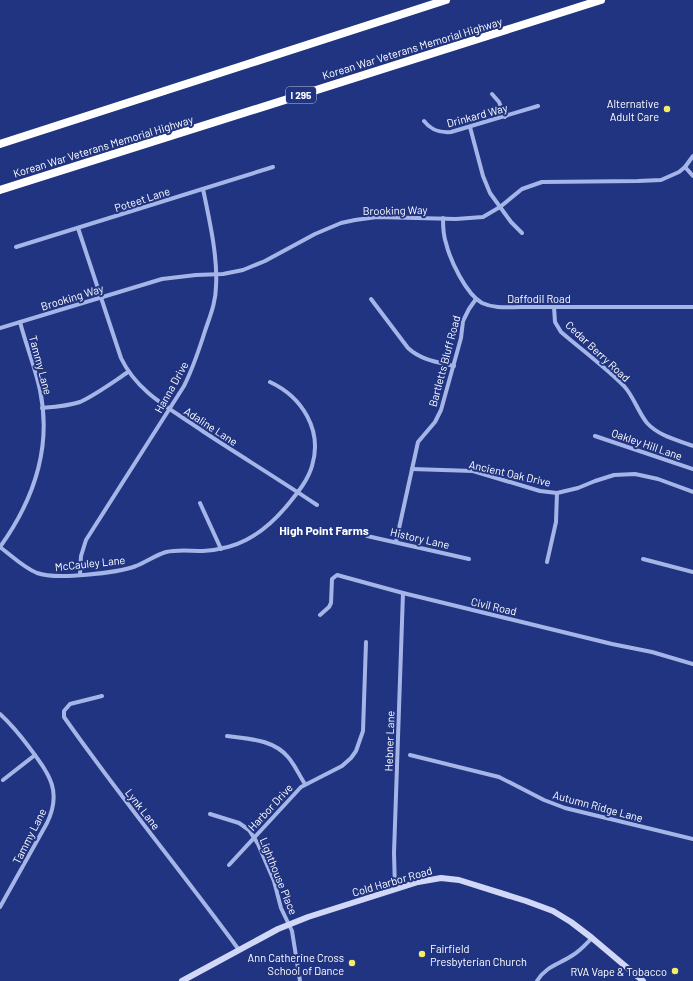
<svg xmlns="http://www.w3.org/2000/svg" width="693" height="981" font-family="Barlow,sans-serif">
  <rect width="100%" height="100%" fill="#203481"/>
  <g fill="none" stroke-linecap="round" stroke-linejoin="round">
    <!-- street -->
    <g stroke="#a6b5e8" stroke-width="4">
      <polyline points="492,94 499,102 505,117"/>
      <path d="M 424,121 C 431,130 439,133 451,132 L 538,106"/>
      <polyline points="470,127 483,176 490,193 511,222 522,233"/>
      <polyline points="685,167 693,176"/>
      <path d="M 443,218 C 443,226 443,235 446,243 C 450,260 466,294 482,303 C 495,309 509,307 522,307 L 693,307"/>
      <path d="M 78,228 L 121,358 C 138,394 173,410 204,432 C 242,457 280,480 317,505"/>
      <polyline points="16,247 273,167"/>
      <path d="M 371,299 L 408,348 C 421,360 437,362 454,366"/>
      <path d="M 554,307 L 555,322 L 561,332 C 582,350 605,367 624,386 C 634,397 638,412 647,423 C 659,436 677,440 693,446"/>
      <polyline points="0,328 162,279 196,275 223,274 243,270 265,261 315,234 341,223 355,220 377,217 456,219 483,217 500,207 522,189 542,182 638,181 661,180 679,172 685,167 693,156"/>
      <path d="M 42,408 C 54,407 68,406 80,402 C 97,394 113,382 128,372"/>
      <polyline points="595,436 693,469"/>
      <polyline points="412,469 473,471 540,491 557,493 578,488 595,481 614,475 635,474 658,479 693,492"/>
      <polyline points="200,503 221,549"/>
      <polyline points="367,536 469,559"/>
      <polyline points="396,542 418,442 435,422 441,410 461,338 463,321 469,309 476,299"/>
      <path d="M 0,547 C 12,556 23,567 37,573 C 56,580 117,573 136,566 C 146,562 156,555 166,552 C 179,549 190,551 203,551 C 218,550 233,547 246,540 C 264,531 278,517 290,502 C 298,492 308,480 312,466 C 323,430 302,397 270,382"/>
      <path d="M 0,547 C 33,501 52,447 40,390 C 35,367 26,345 20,322"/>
      <polyline points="643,559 693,572"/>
      <polyline points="547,562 556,522 557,493"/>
      <path d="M 80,574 L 81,556 L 86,540 L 184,386 C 193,368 199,350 205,331 C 210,316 216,302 216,286 C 218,257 209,218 203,189"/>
      <polyline points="320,615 329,607 331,603 332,579 337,575 403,593 612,644 652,652 693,664"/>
      <path d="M 102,696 L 70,704 L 64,711 L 64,717 C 120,797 182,872 239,950"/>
      <path d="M 0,714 C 11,724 20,735 29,747 C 48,773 63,790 47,823 L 0,907"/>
      <path d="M 227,736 C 248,739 273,739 288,757 C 295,765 299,775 305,784"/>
      <polyline points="410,755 499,777 544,800 565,808 693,839"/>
      <polyline points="3,780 35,755"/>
      <polyline points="210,814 239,823 249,830 258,844 274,881 281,908 292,931 300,981"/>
      <polyline points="229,865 301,787 342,766 351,758 356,751 363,731 366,642"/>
      <polyline points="395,889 394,853 403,593"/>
      <path d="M 537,981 C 546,966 560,964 573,955 C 580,951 586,944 592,938"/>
    </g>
    <!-- secondary -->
    <polyline stroke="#d1d8f7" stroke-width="6" points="182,981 278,929 308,917 418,882 441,878 459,880 526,901 553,911 571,922 592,938 643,981"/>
    <!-- highway -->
    <g stroke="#fff" stroke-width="8">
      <polyline points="0,144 446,0"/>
      <polyline points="0,190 601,0"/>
    </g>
  </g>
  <!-- markers -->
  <g fill="#f6ed66" stroke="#203481" stroke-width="1.5">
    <circle cx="667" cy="109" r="4"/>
    <circle cx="422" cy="954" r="4"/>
    <circle cx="352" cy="963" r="4"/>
    <circle cx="675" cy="971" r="4"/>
  </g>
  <g text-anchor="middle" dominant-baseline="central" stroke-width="4" stroke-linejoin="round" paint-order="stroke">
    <!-- shield labels -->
    <rect fill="#203481" stroke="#bcc2d9" stroke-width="1" x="286" y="87" width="30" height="16" rx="3"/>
    <g font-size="10" font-weight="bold" fill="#fff">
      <text x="301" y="95">I 295</text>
    </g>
    <!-- street labels -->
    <g font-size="11" fill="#fff" stroke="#203481">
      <text transform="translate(412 48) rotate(-17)">Korean War Veterans Memorial Highway</text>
      <text transform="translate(477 115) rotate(-15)">Drinkard Way</text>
      <text transform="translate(103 146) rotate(-17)">Korean War Veterans Memorial Highway</text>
      <text transform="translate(142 199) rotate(-18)">Poteet Lane</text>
      <text transform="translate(395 210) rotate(-1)">Brooking Way</text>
      <text transform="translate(72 297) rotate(-17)">Brooking Way</text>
      <text x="539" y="298">Daffodil Road</text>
      <text transform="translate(598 351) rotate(43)">Cedar Berry Road</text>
      <text transform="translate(444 361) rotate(-75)">Bartletts Bluff Road</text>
      <text transform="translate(41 365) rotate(75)">Tammy Lane</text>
      <text transform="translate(171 387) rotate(-61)">Hanna Drive</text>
      <text transform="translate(211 426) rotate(33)">Adaline Lane</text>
      <text transform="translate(647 444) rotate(19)">Oakley Hill Lane</text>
      <text transform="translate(510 473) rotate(13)">Ancient Oak Drive</text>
      <text transform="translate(420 538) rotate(13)">History Lane</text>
      <text transform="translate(90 563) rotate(-6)">McCauley Lane</text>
      <text transform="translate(494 606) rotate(13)">Civil Road</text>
      <text transform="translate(389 741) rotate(-88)">Hebner Lane</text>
      <text transform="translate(598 806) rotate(15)">Autumn Ridge Lane</text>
      <text transform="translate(270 807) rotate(-47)">Harbor Drive</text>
      <text transform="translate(143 809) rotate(52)">Lynk Lane</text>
      <text transform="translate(29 836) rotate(-63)">Tammy Lane</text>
      <text transform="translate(279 876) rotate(68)">Lighthouse Place</text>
      <text transform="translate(392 881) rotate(-16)">Cold Harbor Road</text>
    </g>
    <!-- poi labels -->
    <g font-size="11" fill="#fff" stroke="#203481" text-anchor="end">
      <text x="659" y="103">Alternative<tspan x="659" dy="13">Adult Care</tspan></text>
      <text x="430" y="948" text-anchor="start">Fairfield<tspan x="430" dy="13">Presbyterian Church</tspan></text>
      <text x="344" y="957">Ann Catherine Cross<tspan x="344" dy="13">School of Dance</tspan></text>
      <text x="667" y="971">RVA Vape &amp; Tobacco</text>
    </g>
    <!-- neighbourhood labels -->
    <g font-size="12" font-weight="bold" fill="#fff" stroke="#203481">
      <text x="324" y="530">High Point Farms</text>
    </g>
  </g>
</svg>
